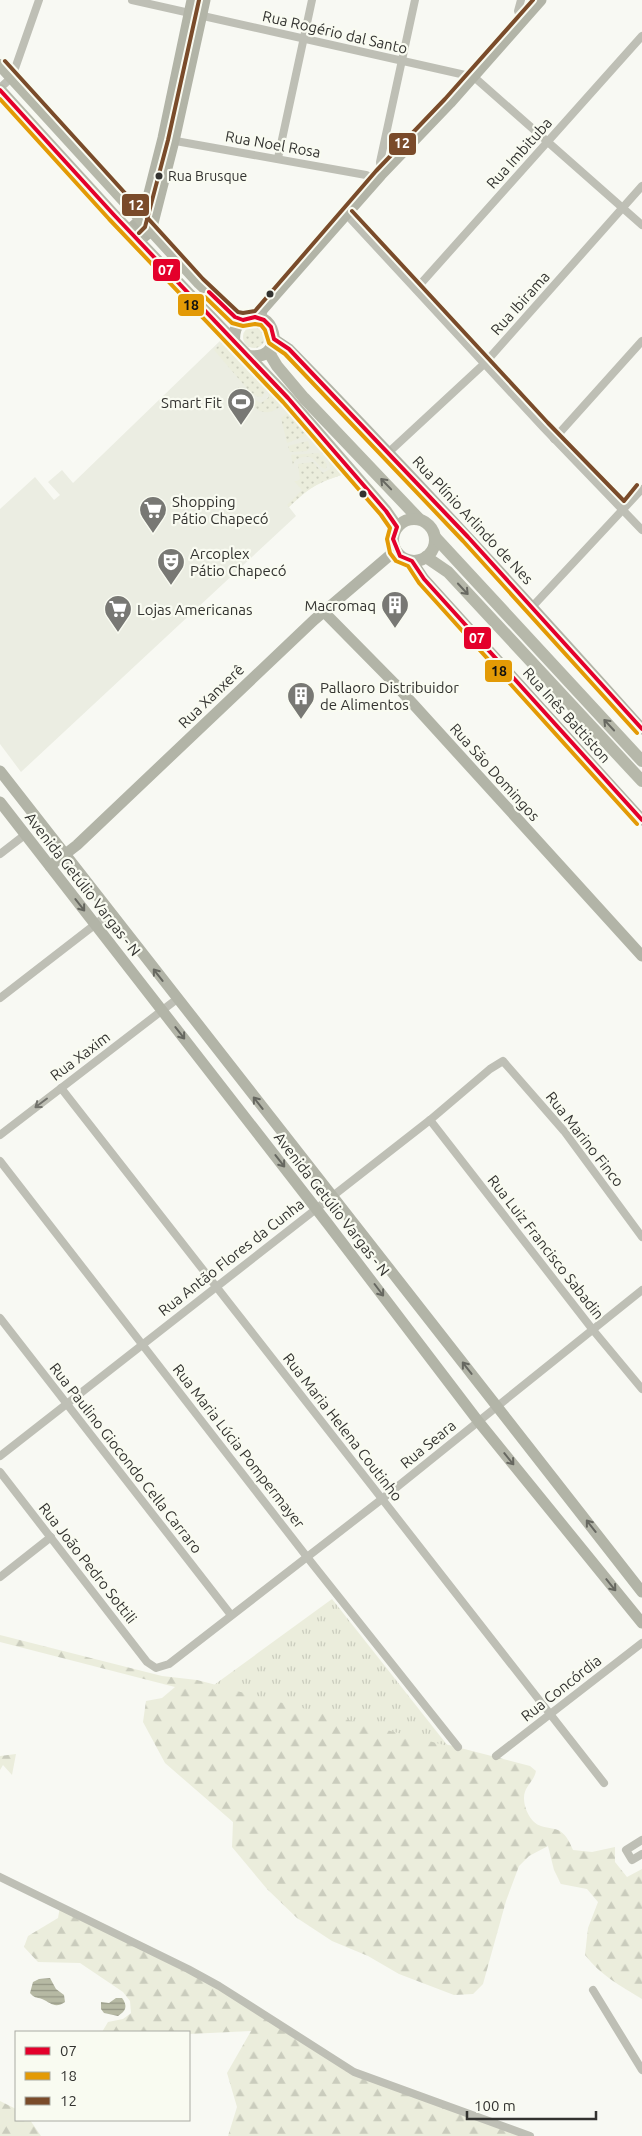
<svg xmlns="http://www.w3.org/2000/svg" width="642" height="2136" font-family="Ubuntu,sans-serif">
  <defs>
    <pattern id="grass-dots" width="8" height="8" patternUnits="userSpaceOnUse" patternTransform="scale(1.25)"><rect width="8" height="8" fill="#ebeddc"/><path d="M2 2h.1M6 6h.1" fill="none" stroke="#caccbd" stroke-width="1.8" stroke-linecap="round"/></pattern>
    <pattern id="forest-firs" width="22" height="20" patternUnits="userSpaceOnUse" patternTransform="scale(1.25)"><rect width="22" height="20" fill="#ebeddc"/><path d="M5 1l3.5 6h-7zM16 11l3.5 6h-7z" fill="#caccbd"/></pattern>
    <pattern id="park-tufts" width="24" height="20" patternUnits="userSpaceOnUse" patternTransform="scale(1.25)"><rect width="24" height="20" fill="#ebeddc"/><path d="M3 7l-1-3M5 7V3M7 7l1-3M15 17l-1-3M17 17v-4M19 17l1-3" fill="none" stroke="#caccbd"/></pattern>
    <pattern id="water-rules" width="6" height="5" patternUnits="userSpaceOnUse" patternTransform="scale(1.25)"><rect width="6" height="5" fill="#b6b9a3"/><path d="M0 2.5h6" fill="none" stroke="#959785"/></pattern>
  </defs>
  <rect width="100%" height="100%" fill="#f8f9f3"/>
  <!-- built -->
  <polygon fill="#ebede2" points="222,339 344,474 319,483 305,492 289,507 296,516 21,772 0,744 0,509 35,477 54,500 60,495 48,482 62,470 73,483"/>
  <!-- grass -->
  <g fill="url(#grass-dots)">
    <circle cx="254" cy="337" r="11"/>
    <polygon points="223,341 262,383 265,392 262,397 256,396 250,392 214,350"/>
    <path d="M 240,387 L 250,397 L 261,403 L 268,398 L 270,392 L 282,405 C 268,417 259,413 247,401 C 243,397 239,394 238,388 Z"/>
    <polygon points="289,412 308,435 287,443 281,418"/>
    <polygon points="308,441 310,447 307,451 290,452 288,446"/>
    <path d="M 322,450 L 344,474 C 317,483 309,488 289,507 L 287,505 L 302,490 L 294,481 L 297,481 L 300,479 L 298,464 L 313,462 L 323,473 L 330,469 L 329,462 L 321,452 Z"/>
    <path d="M 319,453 L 327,464 L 326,469 C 313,466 317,450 295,460 L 293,465 L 291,455 Z"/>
  </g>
  <!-- forest -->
  <g fill="url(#forest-firs)">
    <path d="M 0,1635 L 162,1676 L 197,1680 L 530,1766 L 536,1771 C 534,1782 524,1786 524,1798 C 524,1809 531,1823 541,1826 C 547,1828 555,1828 560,1831 C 567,1836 570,1843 573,1850 L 592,1852 L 615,1847 L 615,1862 L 627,1877 L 642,1869 L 642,1999 C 621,1986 600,1975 585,1955 L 588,1928 L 598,1902 L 587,1889 L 561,1884 L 554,1870 L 548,1846 L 529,1856 L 519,1866 L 506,1901 L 483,1984 L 473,1994 L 454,1995 L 399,1974 L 368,1956 L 332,1941 L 297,1918 L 267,1889 L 232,1847 L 233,1822 L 165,1763 L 143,1722 L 146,1701 L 162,1698 L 175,1687 L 0,1642 Z"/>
    <polygon points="16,1754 12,1775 3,1765 0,1770 0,1756"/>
    <polygon points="60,1907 188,1969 354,2072 530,2136 228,2136 237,2107 227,2073 251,2031 189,2034 189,2032 102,2032 108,2022 123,2019 131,2013 130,2001 123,1992 80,1963 38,1962 24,1947 28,1936 58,1918"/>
    <polygon points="0,2101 16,2109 16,2120 30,2120 41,2136 0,2136"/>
  </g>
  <!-- park -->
  <polygon fill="url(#park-tufts)" points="332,1599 448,1746 214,1685"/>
  <!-- water -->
  <g fill="url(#water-rules)">
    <path d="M 50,1978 L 56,1989 L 64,1995 L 65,2002 C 55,2009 51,2003 42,1999 C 36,1997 34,1998 30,1993 L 33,1982 L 39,1979 Z"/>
    <path d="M 116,1998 L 122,1998 C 128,2006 126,2011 118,2016 L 104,2013 L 101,2009 L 101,2002 L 109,2003 Z"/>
  </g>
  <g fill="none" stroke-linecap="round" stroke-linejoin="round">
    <!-- street -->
    <g stroke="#bebfb5" stroke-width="8">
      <polyline points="132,0 474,77 642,225"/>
      <polyline points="521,0 518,11 522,22"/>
      <polyline points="0,88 12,77 39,0"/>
      <polyline points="170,140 366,175 377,180"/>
      <polyline points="278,158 312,0"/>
      <polyline points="381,175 380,162 415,0"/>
      <polyline points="347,215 543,427 642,530"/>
      <polyline points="416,289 642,36"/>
      <polyline points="554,439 642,341"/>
      <polyline points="389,452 484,364 642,186"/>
      <polyline points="532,607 642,489"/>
      <polyline points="0,854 26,834"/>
      <polyline points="0,998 110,913"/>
      <polyline points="61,1088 604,1783"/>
      <polyline points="430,1120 593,1330 642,1389"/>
      <polyline points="0,1135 177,999"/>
      <polyline points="0,1161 307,1557 458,1747"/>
      <polyline points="0,1318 231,1615"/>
      <polyline points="0,1456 430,1120 490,1069 503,1061 564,1131 642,1237"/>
      <polyline points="0,1472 147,1662 156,1668 169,1664 382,1499 642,1290"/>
      <polyline points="0,1577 51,1537"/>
      <polyline points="496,1756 642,1643"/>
      <polyline points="642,1840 626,1850 632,1860 642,1854"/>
      <polyline points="0,1877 188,1969 219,1986 354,2072 530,2136"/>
      <polyline points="593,1990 642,2070"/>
    </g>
    <!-- secondary -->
    <g stroke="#b2b4a7" stroke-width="11">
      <polyline points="129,230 141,219 147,201 163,138 192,0"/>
      <polyline points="139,241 151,231 174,141 205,0"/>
      <polyline points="259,317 263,309 381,175 450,103 541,0"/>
      <path d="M 274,339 L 289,349 C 410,473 527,600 642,729"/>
      <polyline points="412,561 424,579 642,820"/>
      <polyline points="323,611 394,683 642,956"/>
      <polyline points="0,771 642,1592"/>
      <polyline points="0,802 328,1224 478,1421 642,1623"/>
      <polyline points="50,866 77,845 314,620 396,550"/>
    </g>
    <!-- primary -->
    <g stroke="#b6b8aa" stroke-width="12">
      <polyline points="0,65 199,283 235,317 243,320"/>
      <polyline points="0,90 114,215 288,398 386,511 397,527"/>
      <path d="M 234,340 C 234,332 236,324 243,320 C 274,302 290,361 249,356"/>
      <polyline points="270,349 271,356 277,366 304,398 419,519"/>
      <circle cx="414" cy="540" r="21"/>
      <polyline points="435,537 642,761"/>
      <polyline points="426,557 448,572 642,781"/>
    </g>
    <defs>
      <g id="bus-1">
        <polyline points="0,90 114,215 288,398 386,511 397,527 393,539 400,556 412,561 424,579 642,820"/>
        <polyline points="209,292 235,317 243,320 255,317 264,320 271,327 274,339 289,349 468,537 642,729"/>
      </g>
      <g id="bus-2">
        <polyline points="0,99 109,219 283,402 381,515 390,528 387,539 390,553 396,561 408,566 419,583 637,824"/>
        <polyline points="205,297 232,323 243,326 255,324 261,325 265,330 269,343 285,354 463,541 637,733"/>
      </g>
      <g id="bus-3">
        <polyline points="5,61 203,279 238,312 243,313 255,311 376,171 445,99 533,0"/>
        <polyline points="352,211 548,423 624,501 637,485"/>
        <polyline points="139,233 145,227 168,140 199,0"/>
      </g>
    </defs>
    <!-- bus-1 casing -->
    <use href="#bus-1" stroke="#f9fbf1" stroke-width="8"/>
    <!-- bus-2 casing -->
    <use href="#bus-2" stroke="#f9fbf1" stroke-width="8"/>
    <!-- bus-3 casing -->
    <use href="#bus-3" stroke="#f9fbf1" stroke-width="8"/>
    <!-- bus-1 -->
    <use href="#bus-1" stroke="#e4002b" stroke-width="4"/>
    <!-- bus-2 -->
    <use href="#bus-2" stroke="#e39a05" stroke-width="4"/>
    <!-- bus-3 -->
    <use href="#bus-3" stroke="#7a4b2a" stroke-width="4"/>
  </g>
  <!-- one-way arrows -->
  <defs><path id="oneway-shaft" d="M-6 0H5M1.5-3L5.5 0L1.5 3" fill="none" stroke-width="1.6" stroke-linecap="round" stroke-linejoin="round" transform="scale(1.25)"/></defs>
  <g stroke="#676861">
    <use href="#oneway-shaft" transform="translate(386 484) rotate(-134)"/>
    <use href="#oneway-shaft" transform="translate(463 589) rotate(47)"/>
    <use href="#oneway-shaft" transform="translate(609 725) rotate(-133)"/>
  </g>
  <g stroke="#666760">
    <use href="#oneway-shaft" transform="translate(80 905) rotate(52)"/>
    <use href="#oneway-shaft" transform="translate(158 975) rotate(-128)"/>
    <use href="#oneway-shaft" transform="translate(180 1033) rotate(52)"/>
    <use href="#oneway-shaft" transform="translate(258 1103) rotate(-128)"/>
    <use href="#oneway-shaft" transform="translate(280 1161) rotate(52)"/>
    <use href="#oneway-shaft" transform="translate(379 1290) rotate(53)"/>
    <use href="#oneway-shaft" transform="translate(467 1368) rotate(-128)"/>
    <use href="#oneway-shaft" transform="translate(509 1459) rotate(51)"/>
    <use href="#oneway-shaft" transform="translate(591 1526) rotate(-128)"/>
    <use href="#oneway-shaft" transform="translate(611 1585) rotate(51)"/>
  </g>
  <use stroke="#72726c" href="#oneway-shaft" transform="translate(41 1103) rotate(143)"/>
  <!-- icons -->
  <defs>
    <symbol id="stadium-pin" viewBox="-11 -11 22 30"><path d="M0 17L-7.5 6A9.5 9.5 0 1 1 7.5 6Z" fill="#787874" stroke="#f9fbf1"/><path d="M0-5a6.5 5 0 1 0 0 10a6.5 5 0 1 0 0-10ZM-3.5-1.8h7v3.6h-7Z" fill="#fff"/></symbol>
    <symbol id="supermarket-pin" viewBox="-11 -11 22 30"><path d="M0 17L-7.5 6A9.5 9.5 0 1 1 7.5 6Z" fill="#787874" stroke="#f9fbf1"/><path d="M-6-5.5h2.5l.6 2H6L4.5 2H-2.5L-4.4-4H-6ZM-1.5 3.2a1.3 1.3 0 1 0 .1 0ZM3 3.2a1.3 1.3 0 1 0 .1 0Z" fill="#fff"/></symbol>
    <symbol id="theatre-pin" viewBox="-11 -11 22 30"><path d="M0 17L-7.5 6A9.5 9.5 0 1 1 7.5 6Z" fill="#787874" stroke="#f9fbf1"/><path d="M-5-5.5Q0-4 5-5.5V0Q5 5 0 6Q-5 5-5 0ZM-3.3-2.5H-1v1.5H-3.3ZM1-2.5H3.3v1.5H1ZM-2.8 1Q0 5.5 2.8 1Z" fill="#fff"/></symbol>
    <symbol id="building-pin" viewBox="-11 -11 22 30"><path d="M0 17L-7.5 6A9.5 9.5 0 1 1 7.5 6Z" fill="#787874" stroke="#f9fbf1"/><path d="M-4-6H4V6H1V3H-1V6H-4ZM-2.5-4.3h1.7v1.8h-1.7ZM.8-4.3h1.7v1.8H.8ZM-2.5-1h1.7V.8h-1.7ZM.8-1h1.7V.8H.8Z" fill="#fff"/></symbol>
  </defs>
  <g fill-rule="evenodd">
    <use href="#stadium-pin" x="225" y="386" width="32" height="43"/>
    <use href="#supermarket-pin" x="137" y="494" width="32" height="43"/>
    <use href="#theatre-pin" x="155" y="546" width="32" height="43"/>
    <use href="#building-pin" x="379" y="589" width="32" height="43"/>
    <use href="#supermarket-pin" x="102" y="593" width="32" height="43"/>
    <use href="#building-pin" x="285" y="680" width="32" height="43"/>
  </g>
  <!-- markers -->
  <g fill="#333330" stroke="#f9fbf1" stroke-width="2">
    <circle cx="159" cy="176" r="4.5"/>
    <circle cx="270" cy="294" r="4.5"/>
    <circle cx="363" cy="494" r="4.5"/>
  </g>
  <g text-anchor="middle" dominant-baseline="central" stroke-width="4.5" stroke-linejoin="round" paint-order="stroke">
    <!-- bus labels -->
    <g font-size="14" fill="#333330" stroke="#f9fbf1" text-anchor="start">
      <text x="168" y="176">Rua Brusque</text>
    </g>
    <!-- street labels -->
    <g font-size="15" fill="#333330" stroke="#f9fbf1">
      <text transform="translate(335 32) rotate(13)">Rua Rogério dal Santo</text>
      <text transform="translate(273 144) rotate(10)">Rua Noel Rosa</text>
      <text transform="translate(519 153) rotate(-48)">Rua Imbituba</text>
      <text transform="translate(520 303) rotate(-48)">Rua Ibirama</text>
      <text transform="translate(473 520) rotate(47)">Rua Plínio Arlindo de Nes</text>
      <text transform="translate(211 696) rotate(-44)">Rua Xanxerê</text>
      <text transform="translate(567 715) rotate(48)">Rua Inês Battiston</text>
      <text transform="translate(495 772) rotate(48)">Rua São Domingos</text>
      <text transform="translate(83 884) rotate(52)">Avenida Getúlio Vargas - N</text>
      <text transform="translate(80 1056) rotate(-37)">Rua Xaxim</text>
      <text transform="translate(585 1139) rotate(52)">Rua Marino Finco</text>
      <text transform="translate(332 1204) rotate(52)">Avenida Getúlio Vargas - N</text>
      <text transform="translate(546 1247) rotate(52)">Rua Luiz Francisco Sabadin</text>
      <text transform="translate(231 1257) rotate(-38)">Rua Antão Flores da Cunha</text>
      <text transform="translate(343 1427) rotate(52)">Rua Maria Helena Coutinho</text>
      <text transform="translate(428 1444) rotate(-39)">Rua Seara</text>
      <text transform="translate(239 1446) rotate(52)">Rua Maria Lúcia Pompermayer</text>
      <text transform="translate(126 1458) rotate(52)">Rua Paulino Giocondo Cella Carraro</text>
      <text transform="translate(88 1563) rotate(52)">Rua João Pedro Sottili</text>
      <text transform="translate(561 1688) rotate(-38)">Rua Concórdia</text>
    </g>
    <!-- poi labels -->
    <g font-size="15" fill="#333330" stroke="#f9fbf1" text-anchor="start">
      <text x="222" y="402" text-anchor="end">Smart Fit</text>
      <text x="172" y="501">Shopping<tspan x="172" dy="17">Pátio Chapecó</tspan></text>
      <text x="190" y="553">Arcoplex<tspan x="190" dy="17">Pátio Chapecó</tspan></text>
      <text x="376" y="605" text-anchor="end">Macromaq</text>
      <text x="137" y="609">Lojas Americanas</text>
      <text x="320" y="687">Pallaoro Distribuidor<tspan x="320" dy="17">de Alimentos</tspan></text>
    </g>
  </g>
  <g stroke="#f9fbf1" stroke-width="2">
    <rect x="388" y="132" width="29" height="24" rx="5" fill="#7a4b2a"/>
    <rect x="121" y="193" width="29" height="24" rx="5" fill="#7a4b2a"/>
    <rect x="152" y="258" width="29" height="24" rx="5" fill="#e4002b"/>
    <rect x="177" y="293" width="28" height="24" rx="5" fill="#e39a05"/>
    <rect x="463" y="626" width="29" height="24" rx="5" fill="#e4002b"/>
    <rect x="484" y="659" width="29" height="24" rx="5" fill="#e39a05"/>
  </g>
  <g font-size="14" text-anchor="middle" font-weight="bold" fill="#fff">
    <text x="402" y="148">12</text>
    <text x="136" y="210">12</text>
    <text x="166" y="275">07</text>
    <text x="477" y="643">07</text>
  </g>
  <g font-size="14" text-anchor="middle" font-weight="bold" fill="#111">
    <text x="191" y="310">18</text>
    <text x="499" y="676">18</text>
  </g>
  <!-- legend -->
  <rect x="15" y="2031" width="175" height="90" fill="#f9fbf1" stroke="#aaaba4"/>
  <rect x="25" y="2047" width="25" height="8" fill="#e4002b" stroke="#aaaba4"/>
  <text x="60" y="2056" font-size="15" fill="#333330">07</text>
  <rect x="25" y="2072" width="25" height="8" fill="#e39a05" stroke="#aaaba4"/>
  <text x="60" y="2081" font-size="15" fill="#333330">18</text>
  <rect x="25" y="2097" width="25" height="8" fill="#7a4b2a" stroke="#aaaba4"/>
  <text x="60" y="2106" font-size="15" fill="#333330">12</text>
  <!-- scale -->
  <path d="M467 2111v8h129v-8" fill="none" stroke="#333330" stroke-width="2.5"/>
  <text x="474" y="2111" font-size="15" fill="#333330" stroke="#f9fbf1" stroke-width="4" paint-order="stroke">100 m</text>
</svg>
